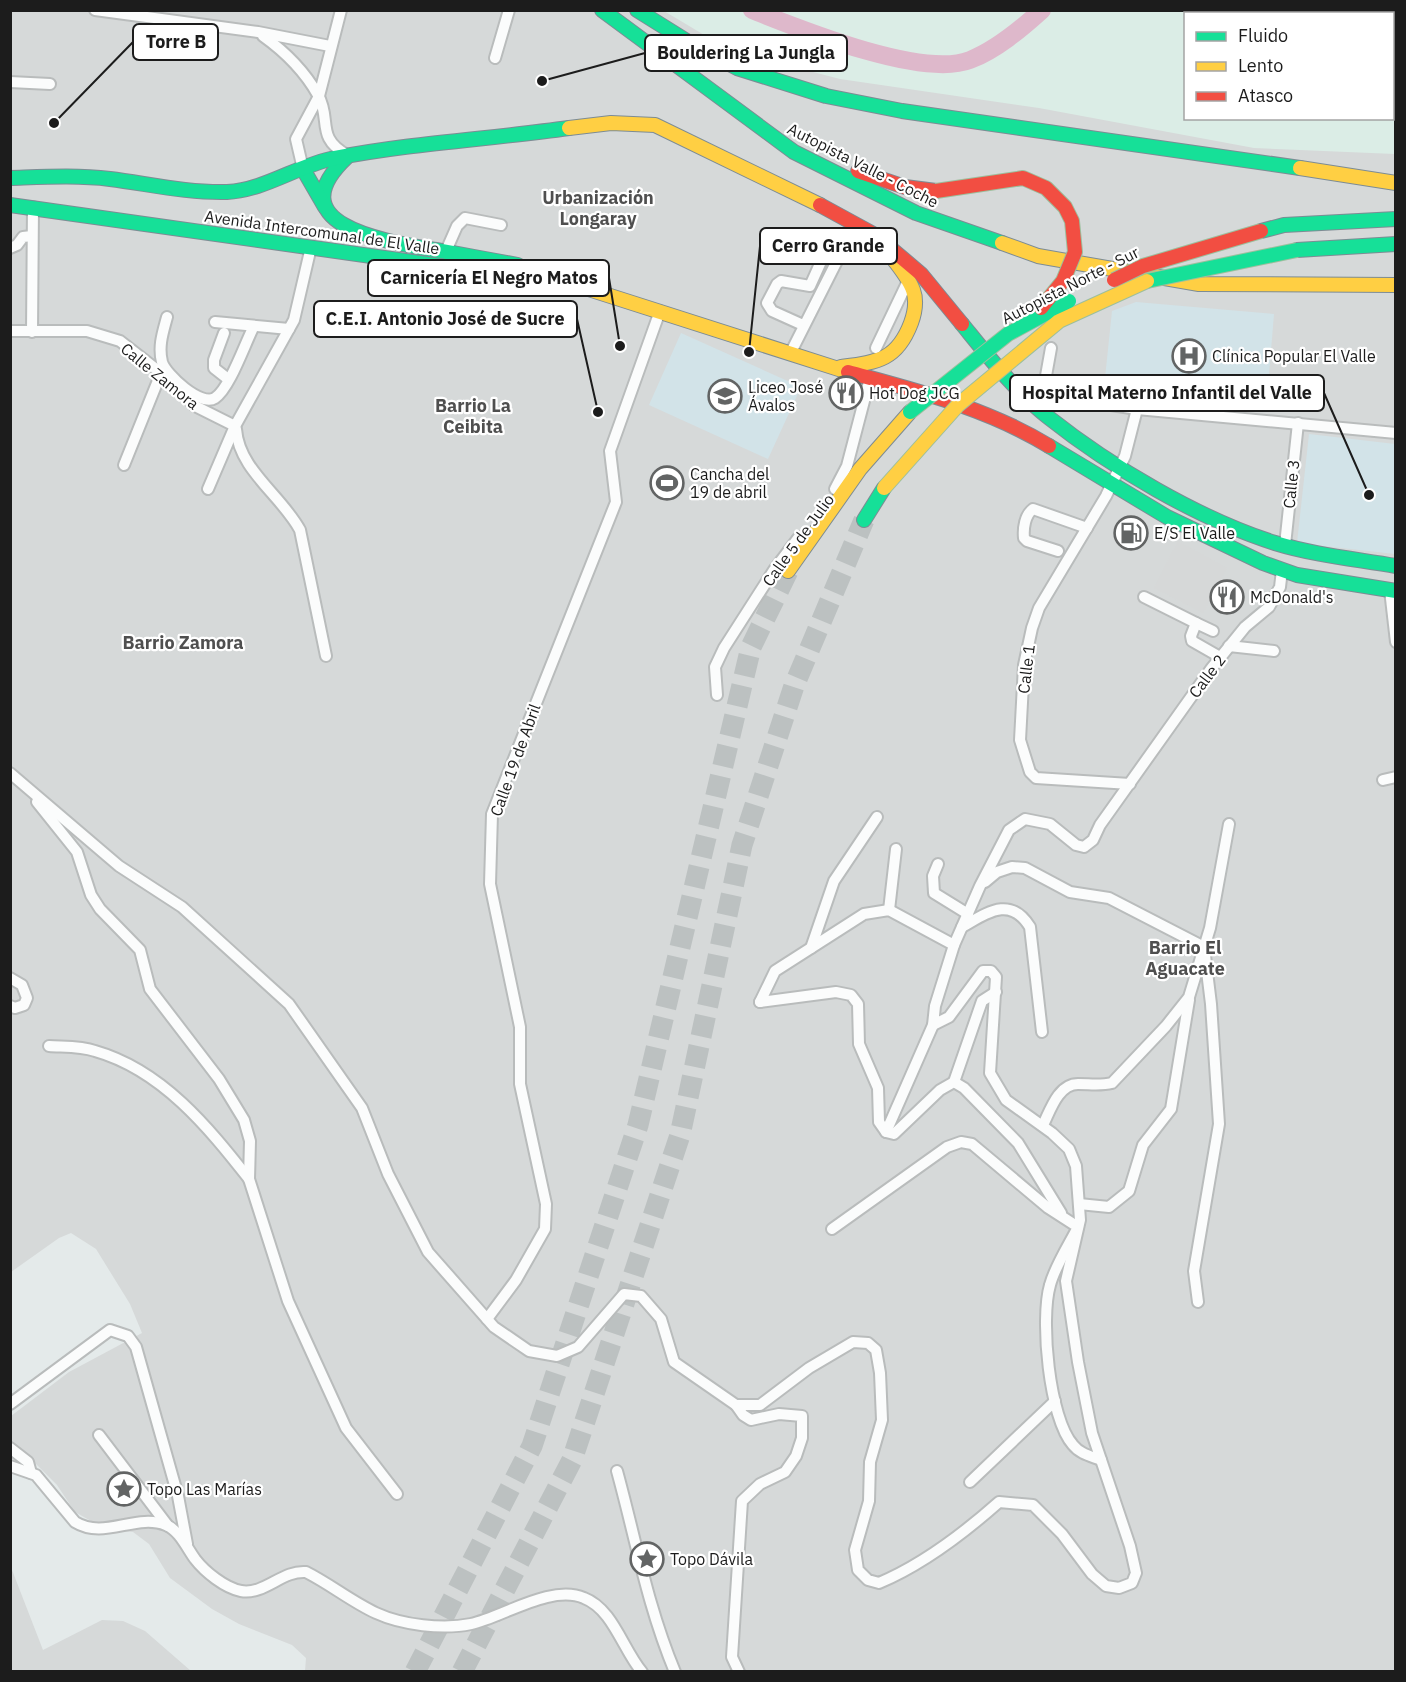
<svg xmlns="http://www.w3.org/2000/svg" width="1406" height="1682" font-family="'IBM Plex Sans',sans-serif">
  <rect width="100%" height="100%" fill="#e4eaea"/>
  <!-- residential -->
  <g fill="#d6d9d9" fill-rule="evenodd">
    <path d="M 11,11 L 1395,11 L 1395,1671 L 305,1671 L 306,1658 L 292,1645 L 239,1624 L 212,1609 L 170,1578 L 149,1544 L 133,1532 L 107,1530 L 75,1512 L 57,1485 L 36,1464 L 11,1447 L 11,1416 L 69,1372 L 142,1333 L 130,1304 L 96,1249 L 71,1233 L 59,1238 L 11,1272 ZM 1186,14 L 1392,14 L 1392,118 L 1186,118 Z"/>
    <polygon points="10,1537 12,1570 43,1650 102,1620 123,1621 145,1631 191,1671 11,1671"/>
  </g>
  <!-- education -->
  <g fill="#d2e3e8">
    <polygon points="1136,302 1274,314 1266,411 1103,397 1112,311"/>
    <polygon points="681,333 801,387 768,459 649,405"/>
    <polygon points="1309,434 1395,444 1395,554 1297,543"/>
  </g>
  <!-- religious -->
  <polygon fill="#d6d8d8" points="1178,541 1227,568 1203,613 1154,588"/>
  <!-- military -->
  <path fill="#dbede6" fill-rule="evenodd" d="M 664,11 L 1395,11 L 1395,154 L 1254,148 L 1039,108 L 840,79 L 755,57 L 711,39 ZM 1186,14 L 1392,14 L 1392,118 L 1186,118 Z"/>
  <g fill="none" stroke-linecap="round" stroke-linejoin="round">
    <!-- river -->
    <path stroke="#deb8cb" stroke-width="18" d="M 752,10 C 800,29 922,79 970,60 C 996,50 1021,29 1042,10"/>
    <!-- highway-tunnel -->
    <g stroke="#bcc1c1" stroke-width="21" stroke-dasharray="21 10" stroke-linecap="butt">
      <polyline points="415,1672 532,1446 638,1125 751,647 788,571"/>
      <polyline points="462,1672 572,1460 680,1135 742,845 794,686 864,520"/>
    </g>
    <defs>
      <g id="street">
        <polyline points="95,10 258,32 330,46"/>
        <path d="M 263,36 C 284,51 305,72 318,95 C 332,120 315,137 347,155"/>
        <polyline points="495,58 509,10"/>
        <polyline points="10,82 50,84"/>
        <polyline points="303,169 296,139 319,96 341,10"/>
        <polyline points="10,248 17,245 23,237 32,236"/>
        <polyline points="446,251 457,226 465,218 501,225"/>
        <path d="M 167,317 C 163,332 158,346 162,362 C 166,375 201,407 215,398 C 230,388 245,343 254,326"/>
        <polyline points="215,322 289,329"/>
        <polyline points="10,331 87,331 120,341 161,373 195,406 235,426"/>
        <polyline points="32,332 33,207"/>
        <polyline points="224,333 214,360 214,368 228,379"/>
        <polyline points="876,348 908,281"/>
        <polyline points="1051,348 1044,387 1053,396 1137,409 1396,433"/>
        <polyline points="790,354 841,253 841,249 833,243 828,246 810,286 781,281 777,284 767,303 772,311 803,325"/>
        <path d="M 236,429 C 239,470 281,495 300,530 L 326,656"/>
        <polyline points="124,465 161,373"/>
        <polyline points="208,489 235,426 294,320 311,247"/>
        <polyline points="835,489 847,466 870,378"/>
        <polyline points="1285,545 1298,423"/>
        <path d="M 1058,551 L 1027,541 L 1024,538 C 1023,528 1025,515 1033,509 L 1087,528"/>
        <polyline points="1390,590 1396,642"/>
        <polyline points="1144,597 1196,623 1191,636 1192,641 1220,657"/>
        <polyline points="1196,623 1213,631"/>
        <polyline points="1229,646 1274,651"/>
        <polyline points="717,695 715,667 724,648 774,570 799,537"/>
        <path d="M 10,773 L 119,866 L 182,907 L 289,1004 L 362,1108 L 388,1174 L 428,1252 L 494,1327 L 529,1351 L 557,1356 L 578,1347 L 624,1294 L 641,1296 L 661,1319 L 674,1362 L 736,1405 L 760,1405 L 809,1368 L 853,1342 L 868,1343 L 876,1350 L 880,1373 L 882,1420 L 870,1462 L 869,1501 L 855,1550 L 858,1570 L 868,1580 L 879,1583 C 922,1565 964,1533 999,1502 L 1033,1505 L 1062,1534 L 1092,1574 L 1106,1586 L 1119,1588 L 1132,1583 L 1136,1573 L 1130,1546 L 1092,1433 L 1078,1362 L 1066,1281 L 1080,1220 L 1076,1166 L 1069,1149 L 1052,1133 L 1006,1100 L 990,1073 L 996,977 L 991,971 L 983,971 L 949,1017 L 933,1025 L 935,1006 L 954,945 L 980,886 L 1009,830 L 1025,819 L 1050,824 L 1076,845 L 1084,847 L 1093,840 L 1100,825 L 1211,669 L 1245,627 L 1269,607 L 1280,587 L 1282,570"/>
        <polyline points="1383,780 1396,777"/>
        <polyline points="1130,784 1036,778 1030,772 1020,740 1024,665 1032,628 1039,608 1106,496 1125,456 1137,409"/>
        <polyline points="37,802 77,852 91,895 100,909 140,950 150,989 219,1079 244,1120 250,1141 249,1179 288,1301 346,1428 397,1494"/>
        <polyline points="938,864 933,876 934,893 968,914"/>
        <polyline points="985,882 997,872 1012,867 1025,868 1070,892 1109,898 1204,947 1211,1004 1219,1124 1194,1271 1198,1302"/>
        <polyline points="889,910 896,849"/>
        <path d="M 962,927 C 987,913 1010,895 1030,927 L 1042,1032"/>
        <polyline points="811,948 834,881 877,817"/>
        <polyline points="10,978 22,985 27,998 24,1005 15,1008 10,1006"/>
        <polyline points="760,1002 836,992 851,995 858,1004 859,1044 878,1088 879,1122 886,1132 894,1134 940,1090 954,1082 964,1088 1018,1143 1061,1213"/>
        <polyline points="760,1002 775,971 864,914 889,910 954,945"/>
        <path d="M 49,1046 C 64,1047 81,1046 95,1051 C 162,1070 208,1127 249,1179"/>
        <polyline points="954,1082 982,1001 996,992"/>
        <path d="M 1043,1125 C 1050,1111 1058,1084 1078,1084 C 1090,1084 1100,1086 1112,1083 L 1166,1026 L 1189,997 L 1210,928 L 1229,824"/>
        <polyline points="886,1132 933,1025"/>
        <polyline points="1079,1204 1109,1207 1129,1191 1143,1145 1171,1109 1189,1000"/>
        <path d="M 832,1229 L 947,1147 L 961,1142 L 972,1144 L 1047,1207 L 1078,1227 C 1069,1245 1055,1266 1050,1285 C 1040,1319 1049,1418 1073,1445 C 1080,1454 1091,1456 1101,1460"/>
        <polyline points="487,1319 516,1280 545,1229 546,1204 520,1084 520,1027 490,884 492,814 616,502 610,451 660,311"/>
        <polyline points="10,1404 110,1330 128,1336 136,1347 178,1496 187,1544"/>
        <polyline points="736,1405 743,1415 751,1420 779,1414 802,1416 802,1438 796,1456 785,1472 760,1484 742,1501 732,1657 739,1672"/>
        <polyline points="99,1435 168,1526"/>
        <polyline points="10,1448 28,1462 31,1473"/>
        <path d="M 10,1466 L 36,1475 L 75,1522 C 104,1540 136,1513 166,1525 C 179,1530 187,1548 195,1559 C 205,1572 225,1588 241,1591 C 265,1595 282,1570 306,1572 C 330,1584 352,1602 376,1613 C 402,1625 443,1630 471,1624 C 503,1617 551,1584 584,1598 C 613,1609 623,1650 642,1672"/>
        <path d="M 617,1471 C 636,1540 647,1605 675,1672"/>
        <polyline points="970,1482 1055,1401"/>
      </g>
      <g id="fast">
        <polyline points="602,10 794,152 916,213 1002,243"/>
        <polyline points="637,10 693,45 737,68 826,96 902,111 1300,168"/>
        <path d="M 347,157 C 274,226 389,242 436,250 C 463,255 491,260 518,265"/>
        <polyline points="303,169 325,207"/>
        <path d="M 10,178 C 43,177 77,175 110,179 C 149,184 187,193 227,192 C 265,190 298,165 335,158 C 412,143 491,139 569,128"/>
        <polyline points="10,205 576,285"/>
        <polyline points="1261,231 1284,225 1396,219"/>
        <polyline points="1297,250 1396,244"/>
        <path d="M 962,324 C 988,356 1015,391 1048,417 C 1111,467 1199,519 1275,543 C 1314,555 1356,559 1396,566"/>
        <polyline points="1049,446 1167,517 1263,563 1297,575 1396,591"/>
        <polyline points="864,520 884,488"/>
      </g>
      <g id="slow">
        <polyline points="569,128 611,123 655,125 820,205"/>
        <polyline points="1300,168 1396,183"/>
        <polyline points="1002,243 1038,256 1199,284 1396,285"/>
        <polyline points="576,285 848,372"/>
        <path d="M 841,367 C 878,362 897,360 911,323 C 915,312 917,301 913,290 C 908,276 896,263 887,251"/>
        <polyline points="788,571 860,469 910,412"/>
      </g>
      <g id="jam">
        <polyline points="858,171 905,187 936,191"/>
        <polyline points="820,205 875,235 921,274 962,324"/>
        <path d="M 848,372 C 917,391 987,408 1049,446"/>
      </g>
    </defs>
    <!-- street casing -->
    <use href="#street" stroke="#b9bcbc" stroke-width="14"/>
    <!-- fast casing -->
    <use href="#fast" stroke="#7d8c94" stroke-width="16"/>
    <!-- slow casing -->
    <use href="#slow" stroke="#7d8c94" stroke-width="16"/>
    <!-- jam casing -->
    <use href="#jam" stroke="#7d8c94" stroke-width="16"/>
    <!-- street -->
    <use href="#street" stroke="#fbfcfc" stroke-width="10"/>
    <!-- fast -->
    <use href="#fast" stroke="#16e098" stroke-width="14"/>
    <!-- slow -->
    <use href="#slow" stroke="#ffcf43" stroke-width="14"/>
    <!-- jam -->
    <use href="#jam" stroke="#f24e42" stroke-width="14"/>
    <defs>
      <g id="fast-bridge">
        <polyline points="1147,281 1297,250"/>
        <polyline points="910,412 1008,334 1069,301"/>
      </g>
      <polyline id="slow-bridge" points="884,488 958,405 1059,321 1147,281"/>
      <g id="jam-bridge">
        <polyline points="936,191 1023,178 1046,188 1065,207 1072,221 1075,252 1063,281 1041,308"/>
        <polyline points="1114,280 1143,266 1261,231"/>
      </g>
    </defs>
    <!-- fast-bridge casing -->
    <use href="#fast-bridge" stroke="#9cbf9d" stroke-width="16" stroke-linecap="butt"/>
    <!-- slow-bridge casing -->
    <use href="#slow-bridge" stroke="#9cbf9d" stroke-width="16" stroke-linecap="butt"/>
    <!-- jam-bridge casing -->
    <use href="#jam-bridge" stroke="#9cbf9d" stroke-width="16" stroke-linecap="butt"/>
    <!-- fast-bridge -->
    <use href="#fast-bridge" stroke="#16e098" stroke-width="14"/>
    <!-- slow-bridge -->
    <use href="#slow-bridge" stroke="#ffcf43" stroke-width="14"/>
    <!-- jam-bridge -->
    <use href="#jam-bridge" stroke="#f24e42" stroke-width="14"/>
  </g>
  <!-- icons -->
  <defs>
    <symbol id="hospital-ring" viewBox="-11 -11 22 22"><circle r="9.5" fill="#fff" stroke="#626464" stroke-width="1.5"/><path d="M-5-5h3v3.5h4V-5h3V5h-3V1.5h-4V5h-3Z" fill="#626464"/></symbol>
    <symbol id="restaurant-ring" viewBox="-11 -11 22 22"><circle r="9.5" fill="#fff" stroke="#626464" stroke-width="1.5"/><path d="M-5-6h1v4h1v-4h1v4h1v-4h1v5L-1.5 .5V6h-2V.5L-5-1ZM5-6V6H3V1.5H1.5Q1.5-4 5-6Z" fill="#626464"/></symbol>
    <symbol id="school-ring" viewBox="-11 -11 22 22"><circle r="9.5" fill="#fff" stroke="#626464" stroke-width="1.5"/><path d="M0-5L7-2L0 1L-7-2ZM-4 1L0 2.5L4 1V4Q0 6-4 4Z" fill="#626464"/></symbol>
    <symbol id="stadium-ring" viewBox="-11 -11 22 22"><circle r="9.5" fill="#fff" stroke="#626464" stroke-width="1.5"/><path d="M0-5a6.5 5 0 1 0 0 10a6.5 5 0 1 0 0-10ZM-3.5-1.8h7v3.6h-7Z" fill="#626464"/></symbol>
    <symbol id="fuel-ring" viewBox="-11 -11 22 22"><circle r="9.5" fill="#fff" stroke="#626464" stroke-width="1.5"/><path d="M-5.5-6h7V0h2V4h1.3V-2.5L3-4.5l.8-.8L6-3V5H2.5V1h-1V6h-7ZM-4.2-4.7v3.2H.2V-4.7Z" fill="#626464"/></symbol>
    <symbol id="sight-ring" viewBox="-11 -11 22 22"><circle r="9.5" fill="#fff" stroke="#626464" stroke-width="1.5"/><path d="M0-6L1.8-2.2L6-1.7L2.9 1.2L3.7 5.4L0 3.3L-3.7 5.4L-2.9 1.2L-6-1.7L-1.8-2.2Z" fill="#626464"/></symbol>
  </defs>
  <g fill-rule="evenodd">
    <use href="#hospital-ring" x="1170" y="337" width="38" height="38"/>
    <use href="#restaurant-ring" x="827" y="374" width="38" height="38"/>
    <use href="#school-ring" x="706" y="377" width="38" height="38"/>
    <use href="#stadium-ring" x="648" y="464" width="38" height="38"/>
    <use href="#fuel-ring" x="1112" y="514" width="38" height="38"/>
    <use href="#restaurant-ring" x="1208" y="578" width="38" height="38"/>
    <use href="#sight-ring" x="105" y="1470" width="38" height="38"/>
    <use href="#sight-ring" x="628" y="1540" width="38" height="38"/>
  </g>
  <g text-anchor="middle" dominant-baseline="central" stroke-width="4.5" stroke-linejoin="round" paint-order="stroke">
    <!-- street labels -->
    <g font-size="16" fill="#1c1c1c" stroke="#fff">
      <text transform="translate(863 165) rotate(27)">Autopista Valle - Coche</text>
      <text transform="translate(322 232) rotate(8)">Avenida Intercomunal de El Valle</text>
      <text transform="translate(1070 285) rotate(-27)">Autopista Norte - Sur</text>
      <text transform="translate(160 376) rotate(39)">Calle Zamora</text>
      <text transform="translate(1291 484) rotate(-84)">Calle 3</text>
      <text transform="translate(798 540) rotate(-54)">Calle 5 de Julio</text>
      <text transform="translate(1026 669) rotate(-83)">Calle 1</text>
      <text transform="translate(1207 676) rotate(-53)">Calle 2</text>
      <text transform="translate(515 760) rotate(-70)">Calle 19 de Abril</text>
    </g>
    <!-- poi labels -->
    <g font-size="16" fill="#1c1c1c" stroke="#fff" text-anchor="start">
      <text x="1212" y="356">Clínica Popular El Valle</text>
      <text x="748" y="387">Liceo José<tspan x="748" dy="18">Ávalos</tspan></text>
      <text x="869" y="393">Hot Dog JCG</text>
      <text x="690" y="474">Cancha del<tspan x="690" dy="18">19 de abril</tspan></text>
      <text x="1154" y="533">E/S El Valle</text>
      <text x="1250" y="597">McDonald's</text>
      <text x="147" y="1489">Topo Las Marías</text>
      <text x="670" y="1559">Topo Dávila</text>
    </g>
    <!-- neighbourhood labels -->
    <g font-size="18" font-weight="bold" fill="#4f4f4f" stroke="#fff">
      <text x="598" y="197">Urbanización<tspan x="598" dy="21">Longaray</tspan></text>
      <text x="473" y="405">Barrio La<tspan x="473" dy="21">Ceibita</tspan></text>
      <text x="183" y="642">Barrio Zamora</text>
      <text x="1185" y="947">Barrio El<tspan x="1185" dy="21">Aguacate</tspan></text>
    </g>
  </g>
  <!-- callouts -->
  <path fill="none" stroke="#1c1c1c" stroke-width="2" d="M54 123L133 42M542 81L645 53M749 352L760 246M620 346L609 278M598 412L577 319M1369 495L1324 393"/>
  <g fill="#1c1c1c" stroke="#fff" stroke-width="2">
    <circle cx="54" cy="123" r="6"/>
    <circle cx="542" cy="81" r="6"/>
    <circle cx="749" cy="352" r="6"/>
    <circle cx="620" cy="346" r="6"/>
    <circle cx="598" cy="412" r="6"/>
    <circle cx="1369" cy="495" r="6"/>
  </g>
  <g fill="#fff" stroke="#1c1c1c" stroke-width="2">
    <rect x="133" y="24" width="85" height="36" rx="6"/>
    <rect x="645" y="35" width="202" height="36" rx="6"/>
    <rect x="760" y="228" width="137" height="36" rx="6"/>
    <rect x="368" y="260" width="241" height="36" rx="6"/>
    <rect x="314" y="301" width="263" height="36" rx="6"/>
    <rect x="1010" y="375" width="314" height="36" rx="6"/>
  </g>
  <g font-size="18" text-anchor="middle" font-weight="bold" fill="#1c1c1c">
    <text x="176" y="48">Torre B</text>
    <text x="746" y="59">Bouldering La Jungla</text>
    <text x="828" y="252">Cerro Grande</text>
    <text x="489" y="284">Carnicería El Negro Matos</text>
    <text x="445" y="325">C.E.I. Antonio José de Sucre</text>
    <text x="1167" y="399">Hospital Materno Infantil del Valle</text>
  </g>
  <!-- border -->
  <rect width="1406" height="1682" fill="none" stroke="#1c1c1c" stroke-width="24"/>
  <!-- legend -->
  <rect x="1184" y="12" width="210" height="108" fill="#ffffff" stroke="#a4a4a4" stroke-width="1.5"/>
  <rect x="1196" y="32" width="30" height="9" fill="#16e098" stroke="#a4a4a4" stroke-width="1.5"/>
  <text x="1238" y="42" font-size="18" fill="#1c1c1c">Fluido</text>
  <rect x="1196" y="62" width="30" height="9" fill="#ffcf43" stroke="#a4a4a4" stroke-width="1.5"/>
  <text x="1238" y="72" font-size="18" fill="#1c1c1c">Lento</text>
  <rect x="1196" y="92" width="30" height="9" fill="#f24e42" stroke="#a4a4a4" stroke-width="1.5"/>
  <text x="1238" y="102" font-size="18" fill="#1c1c1c">Atasco</text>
</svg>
